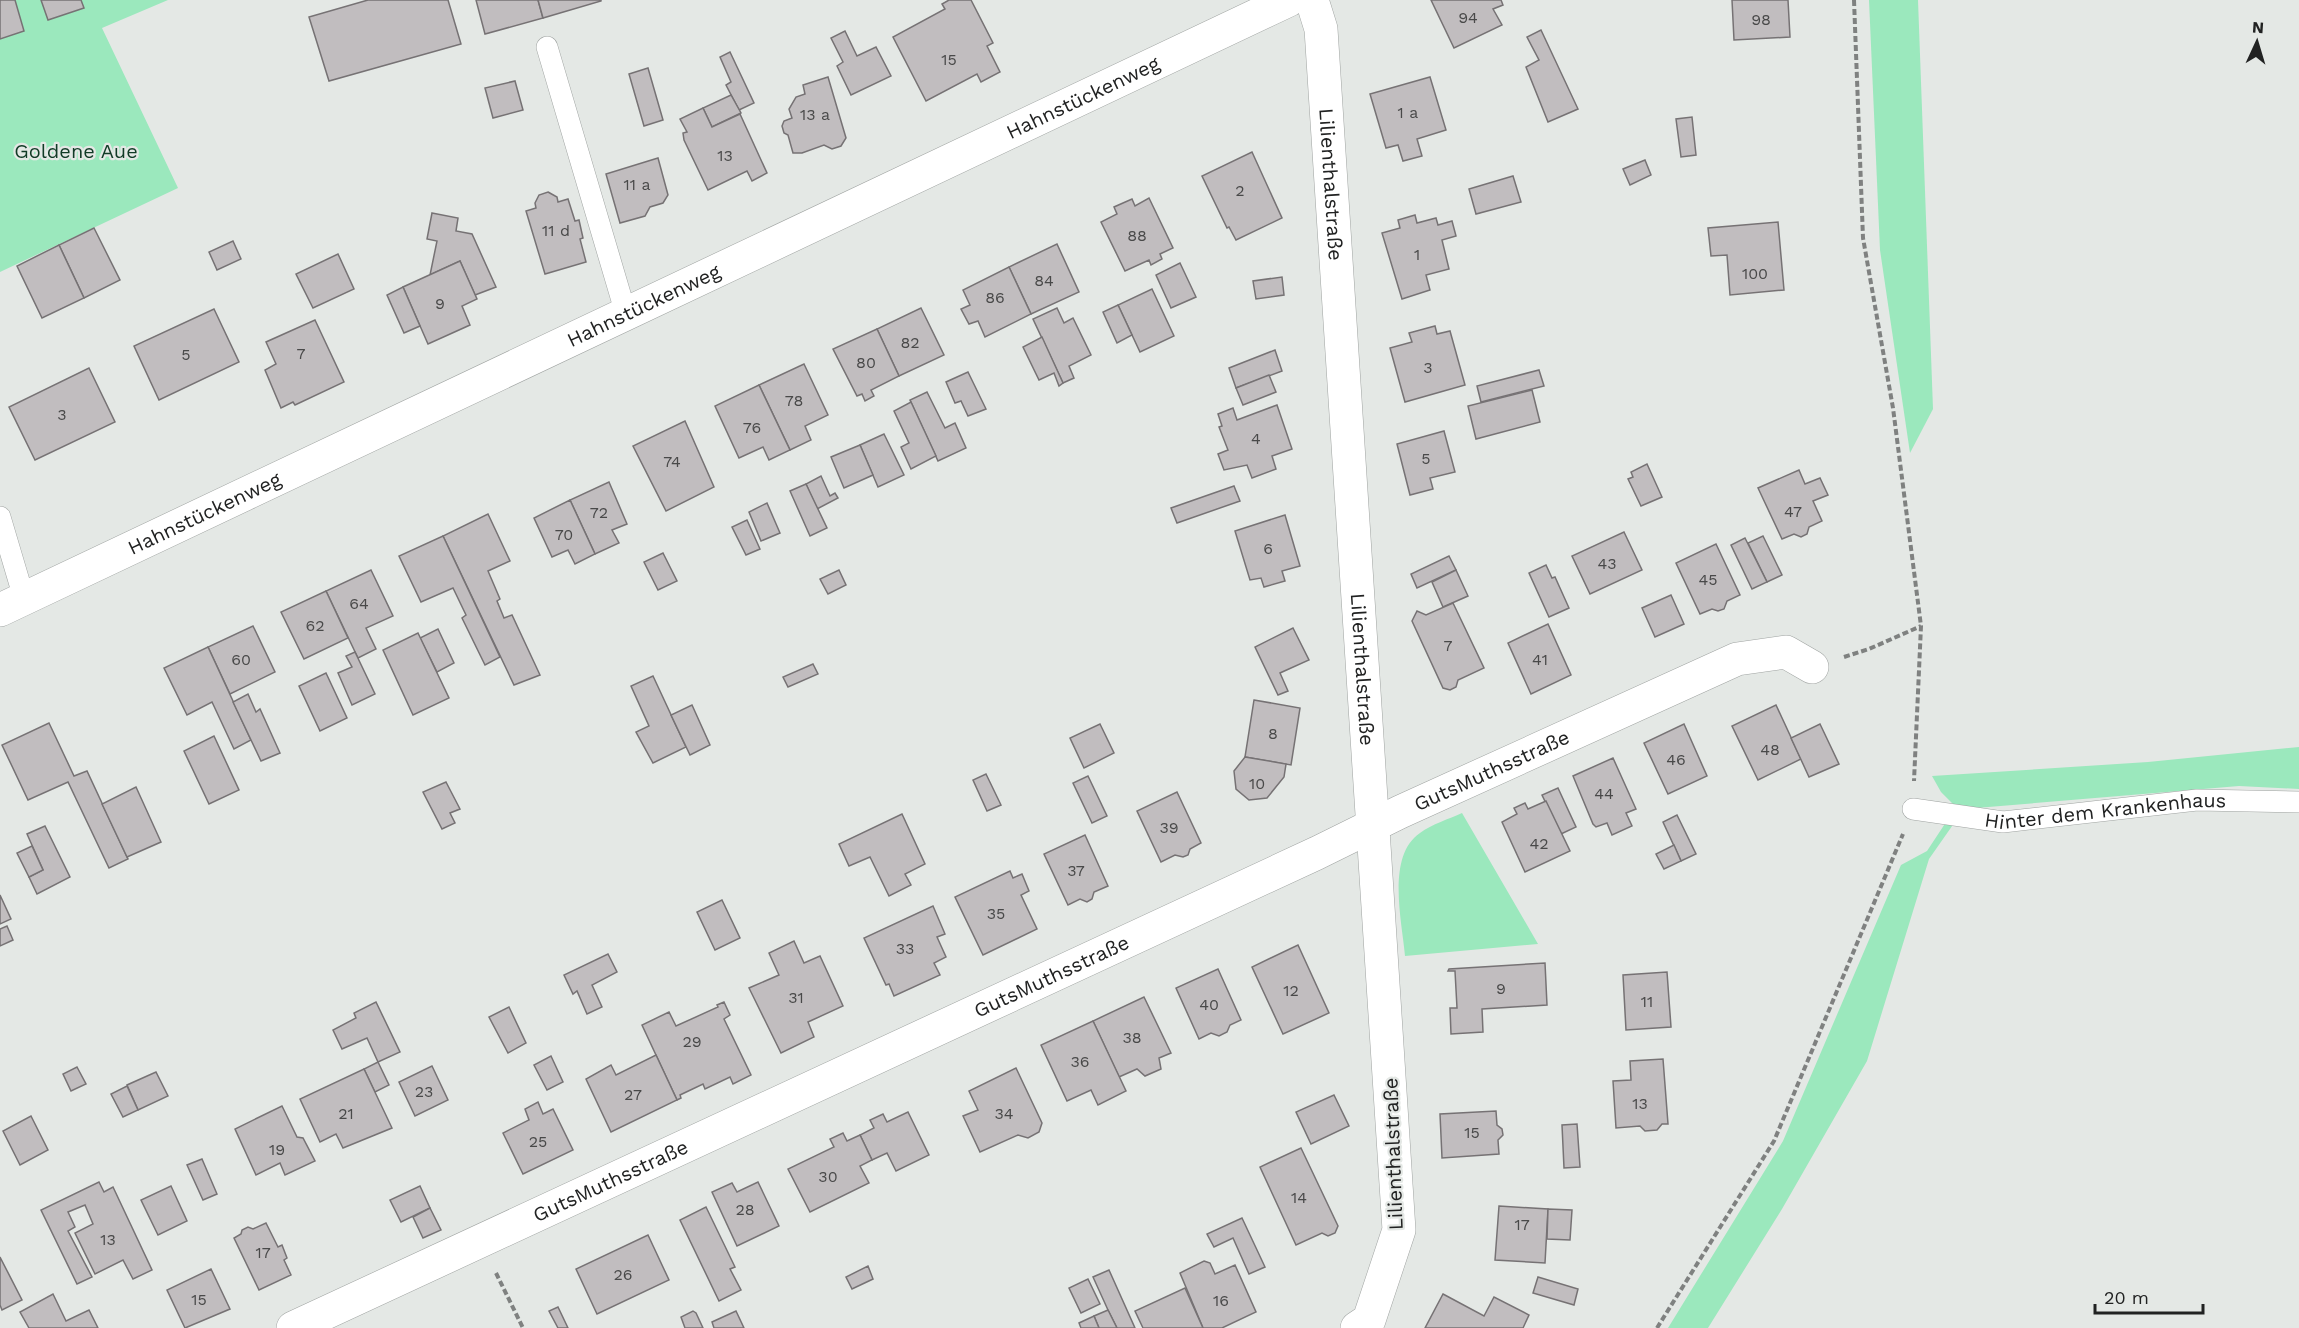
<svg xmlns="http://www.w3.org/2000/svg" width="2299" height="1328" font-family="'Work Sans',sans-serif">
  <rect width="100%" height="100%" fill="#e4e8e5"/>
  <!-- green -->
  <g fill="#9be8bd">
    <polygon points="0,0 168,0 102,28 178,188 0,272"/>
    <polygon points="1869,0 1918,0 1933,409 1910,453 1880,250"/>
    <polygon points="2299,747 2299,789 2239,786 1964,809 1929,859 1867,1061 1782,1209 1708,1328 1668,1328 1783,1141 1901,865 1927,851 1956,807 1941,792 1932,776 2148,762"/>
    <path d="M 1462,813 L 1538,944 L 1405,956 C 1402,921 1386,856 1420,833 C 1432,824 1449,819 1462,813 Z"/>
  </g>
  <!-- building -->
  <g fill="#c1bdbf" stroke="#767274" stroke-width="1.5">
    <polygon points="0,0 15,0 24,31 0,39"/>
    <polygon points="41,0 81,0 84,8 48,20"/>
    <polygon points="368,0 448,0 461,44 329,81 309,17"/>
    <polygon points="476,0 538,0 543,18 485,34"/>
    <polygon points="538,0 601,0 601,1 543,18"/>
    <polygon points="949,0 971,0 993,43 987,46 1000,72 981,82 977,74 926,101 893,37 945,9 942,4"/>
    <polygon points="1431,0 1501,0 1503,5 1493,9 1502,25 1454,48"/>
    <polygon points="1732,0 1788,0 1790,37 1734,40"/>
    <polygon points="1541,30 1578,109 1548,122 1526,67 1539,60 1527,37"/>
    <polygon points="845,31 857,56 876,47 891,76 851,95 837,66 843,62 831,38"/>
    <polygon points="730,52 754,103 739,110 726,85 731,82 720,57"/>
    <polygon points="648,68 663,120 644,126 629,74"/>
    <polygon points="828,77 846,138 841,146 832,149 824,145 802,153 793,153 788,135 784,133 782,126 784,121 792,118 789,109 796,97 805,94 803,85"/>
    <polygon points="1430,77 1446,130 1417,139 1422,156 1403,161 1398,145 1386,148 1370,94"/>
    <polygon points="515,81 523,110 493,118 485,88"/>
    <polygon points="731,95 741,113 712,127 703,108"/>
    <polygon points="703,108 712,127 740,114 767,173 752,181 747,171 708,190 684,140 683,133 687,132 680,119"/>
    <polygon points="1692,117 1696,155 1681,157 1676,119"/>
    <polygon points="1252,152 1282,218 1236,240 1229,227 1227,228 1202,176"/>
    <polygon points="658,158 668,195 663,203 650,207 645,216 620,223 606,174"/>
    <polygon points="1645,160 1651,175 1630,185 1623,169"/>
    <polygon points="1513,176 1521,202 1476,214 1469,189"/>
    <polygon points="548,192 557,197 558,202 568,199 575,221 579,220 583,238 580,239 586,262 545,274 526,211 536,208 535,203 539,195"/>
    <polygon points="1149,198 1173,248 1160,254 1162,259 1151,265 1149,260 1125,271 1101,222 1117,214 1114,207 1132,199 1135,206"/>
    <polygon points="432,213 458,218 456,231 472,234 496,287 475,295 460,261 430,275 437,241 427,239"/>
    <polygon points="1415,215 1417,223 1436,218 1438,225 1452,221 1456,236 1442,240 1449,269 1426,275 1430,290 1402,299 1382,233 1400,228 1398,220"/>
    <polygon points="1778,222 1784,290 1730,295 1727,255 1711,256 1708,228"/>
    <polygon points="94,228 120,280 84,298 59,245"/>
    <polygon points="233,241 241,259 217,270 209,252"/>
    <polygon points="1057,244 1079,292 1031,314 1009,267"/>
    <polygon points="59,245 84,298 42,318 17,266"/>
    <polygon points="338,254 354,289 313,308 296,274"/>
    <polygon points="460,261 477,299 462,306 470,325 428,344 403,287"/>
    <polygon points="1180,263 1196,297 1171,308 1156,275"/>
    <polygon points="1009,267 1031,314 985,337 978,321 969,324 961,309 970,305 963,290"/>
    <polygon points="1282,277 1284,295 1256,299 1253,281"/>
    <polygon points="403,287 420,326 404,333 387,295"/>
    <polygon points="1152,289 1174,336 1140,352 1118,305"/>
    <polygon points="1118,305 1132,335 1117,343 1103,312"/>
    <polygon points="921,308 944,355 899,376 877,329"/>
    <polygon points="1057,308 1064,323 1073,318 1091,355 1069,366 1074,378 1063,383 1033,319"/>
    <polygon points="214,309 239,362 159,400 134,346"/>
    <polygon points="315,320 344,382 295,405 293,402 281,408 265,370 276,364 266,342"/>
    <polygon points="1435,326 1437,334 1450,331 1465,385 1405,402 1390,348 1412,342 1409,333"/>
    <polygon points="877,329 899,376 871,390 874,396 865,401 862,394 857,396 833,349"/>
    <polygon points="1042,337 1063,383 1059,386 1054,373 1039,380 1023,347"/>
    <polygon points="1275,350 1282,371 1236,388 1229,368"/>
    <polygon points="804,364 828,415 805,426 811,440 790,450 759,385"/>
    <polygon points="89,368 115,422 35,460 9,407"/>
    <polygon points="1539,370 1544,386 1481,402 1477,386"/>
    <polygon points="968,372 986,409 968,416 961,401 955,403 946,382"/>
    <polygon points="1269,375 1276,392 1243,405 1236,388"/>
    <polygon points="759,385 790,450 769,460 763,447 739,458 715,406"/>
    <polygon points="1532,390 1540,422 1476,439 1468,406"/>
    <polygon points="927,392 945,428 955,423 966,448 938,461 910,400"/>
    <polygon points="911,402 936,456 911,469 901,447 909,443 894,411"/>
    <polygon points="1277,405 1292,449 1272,456 1276,469 1252,478 1247,465 1224,470 1218,454 1228,450 1219,427 1222,426 1218,414 1233,408 1237,420"/>
    <polygon points="685,421 714,487 666,511 633,446"/>
    <polygon points="1444,431 1455,472 1430,478 1433,489 1410,495 1397,444"/>
    <polygon points="884,434 904,475 878,487 860,445"/>
    <polygon points="860,445 873,475 844,488 831,457"/>
    <polygon points="1647,464 1662,497 1641,506 1628,479 1633,477 1631,472"/>
    <polygon points="1799,470 1805,484 1820,478 1828,495 1813,501 1822,521 1809,527 1807,534 1801,537 1794,534 1782,539 1758,488"/>
    <polygon points="821,476 830,496 835,493 838,498 817,509 806,484"/>
    <polygon points="609,482 627,524 612,530 619,543 595,554 570,500"/>
    <polygon points="806,484 827,528 810,536 790,491"/>
    <polygon points="1234,486 1240,501 1177,523 1171,508"/>
    <polygon points="570,500 595,554 575,564 568,550 552,557 534,518"/>
    <polygon points="767,503 780,533 761,541 749,512"/>
    <polygon points="488,514 510,561 488,571 500,599 497,601 504,618 512,615 540,675 514,685 443,536"/>
    <polygon points="1285,515 1300,566 1282,571 1285,581 1264,587 1261,578 1250,580 1235,531"/>
    <polygon points="747,520 760,549 746,555 732,527"/>
    <polygon points="1624,532 1642,570 1590,594 1572,556"/>
    <polygon points="443,536 500,657 485,665 462,618 466,615 453,588 421,602 399,556"/>
    <polygon points="1763,536 1782,575 1767,582 1748,543"/>
    <polygon points="1745,538 1767,582 1752,589 1731,545"/>
    <polygon points="1716,544 1740,595 1727,601 1724,609 1718,611 1712,609 1700,614 1676,563"/>
    <polygon points="663,553 677,581 658,590 644,562"/>
    <polygon points="1449,556 1456,570 1417,588 1411,574"/>
    <polygon points="1546,565 1552,578 1555,577 1569,608 1549,617 1529,573"/>
    <polygon points="371,570 393,616 366,628 376,649 358,658 326,591"/>
    <polygon points="839,570 846,585 828,594 820,579"/>
    <polygon points="1456,570 1468,596 1443,607 1432,582"/>
    <polygon points="326,591 348,638 304,659 281,612"/>
    <polygon points="1671,595 1684,624 1655,637 1642,608"/>
    <polygon points="1453,603 1484,668 1458,680 1456,687 1450,690 1443,688 1412,621 1417,611 1426,615"/>
    <polygon points="1548,624 1571,675 1531,694 1508,643"/>
    <polygon points="253,626 275,672 230,694 208,647"/>
    <polygon points="1293,628 1309,660 1280,673 1288,691 1278,695 1255,647"/>
    <polygon points="438,629 454,663 437,672 420,638"/>
    <polygon points="418,633 449,698 413,715 383,650"/>
    <polygon points="208,647 251,740 234,749 212,702 187,715 164,668"/>
    <polygon points="355,652 375,694 352,705 338,673 352,667 346,656"/>
    <polygon points="813,664 818,674 788,687 783,677"/>
    <polygon points="326,673 347,718 320,731 299,686"/>
    <polygon points="653,676 686,747 653,763 636,732 649,726 631,686"/>
    <polygon points="248,694 256,712 260,709 280,753 261,761 233,702"/>
    <polygon points="1254,700 1300,708 1291,765 1245,757"/>
    <polygon points="692,705 710,745 690,755 671,715"/>
    <polygon points="1776,705 1801,759 1758,780 1732,726"/>
    <polygon points="49,723 74,776 87,771 128,859 109,868 68,782 28,800 2,745"/>
    <polygon points="1100,724 1114,753 1084,768 1070,738"/>
    <polygon points="1684,724 1707,776 1668,794 1644,743"/>
    <polygon points="1820,724 1839,764 1809,777 1791,738"/>
    <polygon points="214,736 239,790 209,804 184,751"/>
    <polygon points="1245,757 1286,764 1284,777 1267,798 1249,800 1236,789 1234,771"/>
    <polygon points="1613,758 1636,809 1626,813 1632,826 1612,835 1607,823 1596,827 1593,824 1573,776"/>
    <polygon points="986,774 1001,805 987,811 973,780"/>
    <polygon points="1088,776 1107,816 1092,823 1073,783"/>
    <polygon points="446,782 460,809 450,813 455,823 442,829 423,792"/>
    <polygon points="136,787 161,842 127,857 102,804"/>
    <polygon points="1558,788 1576,827 1561,834 1542,795"/>
    <polygon points="1177,792 1201,843 1190,849 1188,855 1183,857 1175,855 1161,862 1137,811"/>
    <polygon points="1546,801 1570,851 1525,872 1502,822 1517,814 1514,808 1525,803 1528,809"/>
    <polygon points="902,814 925,864 905,874 911,885 889,896 870,857 849,866 839,844"/>
    <polygon points="1677,815 1696,854 1681,861 1663,822"/>
    <polygon points="45,826 70,877 37,894 29,877 43,870 27,834"/>
    <polygon points="1085,835 1108,886 1094,892 1092,899 1087,902 1080,899 1068,905 1044,854"/>
    <polygon points="1674,845 1681,861 1664,869 1656,854"/>
    <polygon points="32,846 43,870 29,877 17,853"/>
    <polygon points="1010,871 1013,878 1022,874 1029,891 1021,895 1037,929 983,955 955,897"/>
    <polygon points="0,895 11,919 0,924"/>
    <polygon points="722,900 740,938 715,950 697,912"/>
    <polygon points="933,906 945,934 937,937 946,957 934,963 940,975 894,996 889,984 886,985 864,938"/>
    <polygon points="7,926 13,940 0,946 0,929"/>
    <polygon points="794,941 804,963 820,956 843,1006 808,1022 814,1037 781,1053 749,988 779,975 769,953"/>
    <polygon points="1298,945 1329,1013 1283,1034 1252,967"/>
    <polygon points="608,954 617,972 592,985 602,1007 587,1014 577,991 573,994 564,975"/>
    <polygon points="1545,963 1547,1005 1482,1009 1483,1032 1451,1034 1450,1008 1457,1008 1455,971 1448,971 1449,969"/>
    <polygon points="1218,969 1241,1020 1230,1025 1227,1032 1219,1036 1211,1033 1199,1039 1176,988"/>
    <polygon points="1667,972 1671,1027 1626,1030 1623,975"/>
    <polygon points="1144,997 1171,1053 1159,1058 1161,1069 1145,1076 1137,1069 1119,1077 1093,1021"/>
    <polygon points="376,1002 400,1052 378,1062 367,1038 342,1049 333,1030 356,1018 354,1013"/>
    <polygon points="724,1002 730,1015 724,1019 751,1075 733,1084 730,1077 705,1089 703,1084 680,1095 681,1098 677,1100 642,1025 669,1012 676,1026 718,1007 717,1005"/>
    <polygon points="509,1007 526,1043 508,1053 489,1017"/>
    <polygon points="1093,1021 1126,1091 1098,1105 1091,1090 1067,1101 1041,1045"/>
    <polygon points="656,1055 677,1100 611,1132 586,1079 611,1065 616,1075"/>
    <polygon points="551,1056 563,1082 547,1090 534,1065"/>
    <polygon points="1663,1059 1668,1124 1662,1124 1657,1130 1645,1131 1640,1126 1616,1128 1613,1081 1631,1080 1630,1061"/>
    <polygon points="378,1062 389,1085 375,1092 364,1069"/>
    <polygon points="432,1066 448,1100 415,1116 399,1082"/>
    <polygon points="77,1067 86,1084 71,1091 63,1074"/>
    <polygon points="1016,1068 1042,1123 1039,1132 1028,1138 1018,1135 980,1152 963,1116 978,1110 969,1091"/>
    <polygon points="364,1069 392,1128 343,1148 336,1134 320,1142 300,1099"/>
    <polygon points="156,1072 168,1096 138,1110 127,1085"/>
    <polygon points="127,1086 138,1110 123,1117 111,1094"/>
    <polygon points="1334,1095 1349,1126 1311,1144 1296,1112"/>
    <polygon points="538,1102 543,1114 553,1109 573,1150 523,1174 503,1133 529,1120 525,1109"/>
    <polygon points="282,1106 297,1137 303,1138 315,1161 285,1175 280,1163 256,1175 235,1129"/>
    <polygon points="1496,1111 1497,1125 1502,1129 1503,1135 1498,1140 1499,1154 1442,1158 1440,1114"/>
    <polygon points="908,1112 929,1155 896,1171 887,1153 872,1160 860,1135 874,1128 870,1120 883,1114 887,1122"/>
    <polygon points="31,1116 48,1150 20,1165 3,1131"/>
    <polygon points="1577,1124 1580,1167 1564,1168 1562,1125"/>
    <polygon points="843,1133 847,1141 860,1135 872,1160 860,1166 869,1183 810,1212 788,1169 834,1147 830,1139"/>
    <polygon points="1301,1148 1338,1226 1335,1233 1328,1236 1322,1233 1296,1245 1260,1167"/>
    <polygon points="202,1159 217,1194 203,1200 187,1165"/>
    <polygon points="99,1182 104,1192 113,1187 152,1270 133,1279 123,1260 95,1274 75,1233 93,1224 85,1205 68,1212 75,1227 68,1231 92,1277 77,1284 41,1210"/>
    <polygon points="758,1182 779,1226 737,1246 712,1192 732,1183 737,1192"/>
    <polygon points="171,1186 187,1221 158,1235 141,1200"/>
    <polygon points="420,1186 430,1208 401,1222 390,1200"/>
    <polygon points="1499,1206 1548,1209 1545,1263 1495,1260"/>
    <polygon points="706,1207 735,1267 730,1269 741,1290 719,1301 680,1220"/>
    <polygon points="430,1208 441,1230 423,1238 413,1217"/>
    <polygon points="1548,1209 1572,1210 1570,1240 1547,1239"/>
    <polygon points="1242,1218 1265,1267 1249,1274 1233,1238 1214,1247 1207,1234"/>
    <polygon points="266,1223 278,1247 282,1245 287,1258 284,1260 291,1275 259,1290 234,1238 241,1234 242,1230 248,1227 253,1229"/>
    <polygon points="648,1235 669,1280 597,1314 576,1269"/>
    <polygon points="0,1257 22,1300 2,1310 0,1305"/>
    <polygon points="1204,1261 1210,1263 1215,1274 1235,1265 1256,1312 1222,1328 1203,1328 1180,1273"/>
    <polygon points="868,1266 873,1279 852,1289 846,1277"/>
    <polygon points="211,1269 230,1309 185,1328 167,1290"/>
    <polygon points="1109,1270 1135,1328 1117,1328 1108,1310 1093,1277"/>
    <polygon points="1538,1277 1578,1289 1574,1305 1533,1293"/>
    <polygon points="1088,1279 1100,1304 1081,1313 1069,1288"/>
    <polygon points="1185,1288 1203,1328 1143,1328 1135,1311"/>
    <polygon points="53,1294 66,1321 89,1310 98,1328 29,1328 20,1312"/>
    <polygon points="1443,1294 1484,1316 1494,1297 1529,1315 1523,1328 1425,1328"/>
    <polygon points="558,1307 568,1328 558,1328 549,1311"/>
    <polygon points="1108,1310 1117,1328 1099,1328 1094,1316"/>
    <polygon points="693,1311 696,1313 703,1328 685,1328 681,1317"/>
    <polygon points="736,1311 744,1328 714,1328 712,1322"/>
    <polygon points="1094,1316 1099,1328 1081,1328 1079,1323"/>
  </g>
  <g fill="none" stroke-linecap="round" stroke-linejoin="round">
    <defs>
      <g id="service">
        <polyline points="547,47 626,314"/>
        <polyline points="0,517 24,598"/>
        <path id="s1" d="M 1913,809 L 2003,822 L 2197,800 L 2299,802"/>
      </g>
      <g id="minor">
        <path id="s2" d="M 1312,0 L 1321,29 L 1399,1230 L 1369,1320 L 1357,1328"/>
        <path id="s3" d="M 0,610 L 1289,0"/>
        <path id="s4" d="M 293,1328 L 1317,853 L 1400,812 L 1737,659 L 1786,652 L 1812,667"/>
      </g>
    </defs>
    <!-- service casing -->
    <use href="#service" stroke="#9fa3a1" stroke-width="22"/>
    <!-- minor casing -->
    <use href="#minor" stroke="#9fa3a1" stroke-width="34"/>
    <!-- path -->
    <g stroke="#7f8180" stroke-width="4" stroke-dasharray="6 3" stroke-linecap="butt">
      <polyline points="1854,0 1863,238 1893,408 1921,626 1914,781"/>
      <polyline points="1844,657 1869,649 1921,626"/>
      <polyline points="496,1273 523,1328"/>
      <polyline points="1657,1328 1774,1141 1903,834"/>
    </g>
    <!-- service -->
    <use href="#service" stroke="#fff" stroke-width="21"/>
    <!-- minor -->
    <use href="#minor" stroke="#fff" stroke-width="33"/>
  </g>
  <g text-anchor="middle" dominant-baseline="central" stroke-width="4.5" stroke-linejoin="round" paint-order="stroke">
    <!-- number labels -->
    <g font-size="16" fill="#494949">
      <text x="1468" y="17">94</text>
      <text x="1761" y="19">98</text>
      <text x="949" y="59">15</text>
      <text x="1408" y="112">1 a</text>
      <text x="815" y="114">13 a</text>
      <text x="725" y="155">13</text>
      <text x="637" y="184">11 a</text>
      <text x="1240" y="190">2</text>
      <text x="556" y="230">11 d</text>
      <text x="1137" y="235">88</text>
      <text x="1417" y="254">1</text>
      <text x="1755" y="273">100</text>
      <text x="1044" y="280">84</text>
      <text x="995" y="297">86</text>
      <text x="440" y="303">9</text>
      <text x="910" y="342">82</text>
      <text x="301" y="353">7</text>
      <text x="186" y="354">5</text>
      <text x="866" y="362">80</text>
      <text x="1428" y="367">3</text>
      <text x="794" y="400">78</text>
      <text x="62" y="414">3</text>
      <text x="752" y="427">76</text>
      <text x="1256" y="438">4</text>
      <text x="1426" y="458">5</text>
      <text x="672" y="461">74</text>
      <text x="1793" y="511">47</text>
      <text x="599" y="512">72</text>
      <text x="564" y="534">70</text>
      <text x="1268" y="548">6</text>
      <text x="1607" y="563">43</text>
      <text x="1708" y="579">45</text>
      <text x="359" y="603">64</text>
      <text x="315" y="625">62</text>
      <text x="1448" y="645">7</text>
      <text x="241" y="659">60</text>
      <text x="1540" y="659">41</text>
      <text x="1273" y="733">8</text>
      <text x="1770" y="749">48</text>
      <text x="1676" y="759">46</text>
      <text x="1257" y="783">10</text>
      <text x="1604" y="793">44</text>
      <text x="1169" y="827">39</text>
      <text x="1539" y="843">42</text>
      <text x="1076" y="870">37</text>
      <text x="996" y="913">35</text>
      <text x="905" y="948">33</text>
      <text x="1501" y="988">9</text>
      <text x="1291" y="990">12</text>
      <text x="796" y="997">31</text>
      <text x="1647" y="1001">11</text>
      <text x="1209" y="1004">40</text>
      <text x="1132" y="1037">38</text>
      <text x="692" y="1041">29</text>
      <text x="1080" y="1061">36</text>
      <text x="424" y="1091">23</text>
      <text x="633" y="1094">27</text>
      <text x="1640" y="1103">13</text>
      <text x="346" y="1113">21</text>
      <text x="1004" y="1113">34</text>
      <text x="1472" y="1132">15</text>
      <text x="538" y="1141">25</text>
      <text x="277" y="1149">19</text>
      <text x="828" y="1176">30</text>
      <text x="1299" y="1197">14</text>
      <text x="745" y="1209">28</text>
      <text x="1522" y="1224">17</text>
      <text x="108" y="1239">13</text>
      <text x="263" y="1252">17</text>
      <text x="623" y="1274">26</text>
      <text x="199" y="1299">15</text>
      <text x="1221" y="1300">16</text>
    </g>
    <!-- street labels -->
    <g font-size="20" fill="#212222" stroke="#e4e8e5">
      <text stroke="none"><textPath href="#s3" startOffset="1198">Hahnstückenweg</textPath></text>
      <text stroke="none"><textPath href="#s2" startOffset="186">Lilienthalstraße</textPath></text>
      <text stroke="none"><textPath href="#s3" startOffset="712">Hahnstückenweg</textPath></text>
      <text stroke="none"><textPath href="#s3" startOffset="226">Hahnstückenweg</textPath></text>
      <text stroke="none"><textPath href="#s2" startOffset="672">Lilienthalstraße</textPath></text>
      <text stroke="none"><textPath href="#s4" startOffset="1322">GutsMuthsstraße</textPath></text>
      <text stroke="none"><textPath href="#s1" startOffset="194">Hinter dem Krankenhaus</textPath></text>
      <text stroke="none"><textPath href="#s4" startOffset="836">GutsMuthsstraße</textPath></text>
      <text transform="translate(1393 1154) rotate(-92)">Lilienthalstraße</text>
      <text stroke="none"><textPath href="#s4" startOffset="350">GutsMuthsstraße</textPath></text>
    </g>
    <!-- park labels -->
    <g font-size="20" fill="#113b26" stroke="#e4e8e5">
      <text x="76" y="151">Goldene Aue</text>
    </g>
  </g>
  <!-- north arrow -->
  <g transform="translate(2257 42) rotate(4)" stroke="#e4e8e5" stroke-width="4.5" paint-order="stroke">
  <path d="M0-4.5L10 22L0 15L-10 22Z" fill="#212222"/>
  <text y="-9" font-size="16" font-weight="bold" text-anchor="middle" fill="#212222">N</text>
  </g>
  <!-- scale -->
  <path d="M2095 1304v9h108v-9" fill="none" stroke="#212222" stroke-width="3"/>
  <text x="2104" y="1304" font-size="18" fill="#212222" stroke="#e4e8e5" stroke-width="4.5" paint-order="stroke">20 m</text>
</svg>
